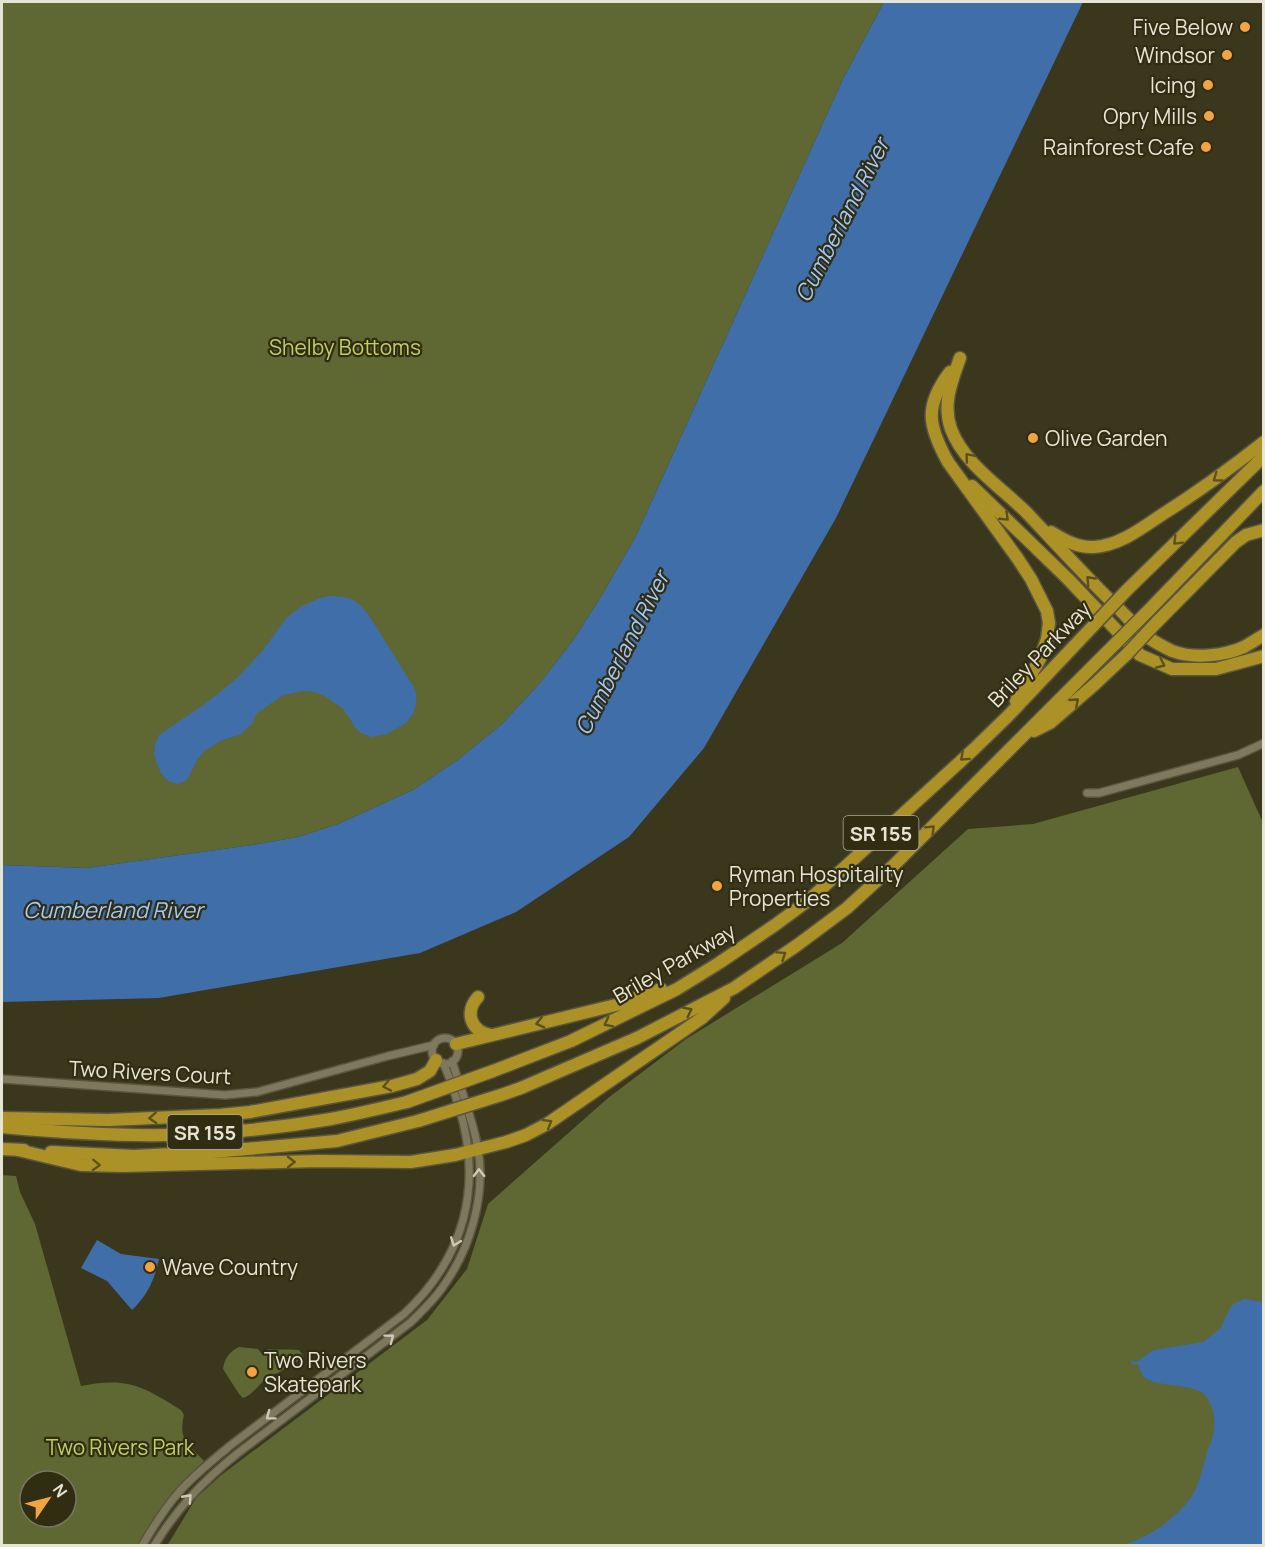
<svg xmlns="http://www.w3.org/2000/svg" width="1265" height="1547" font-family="Manrope,sans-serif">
  <rect width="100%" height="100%" fill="#3b371d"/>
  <!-- green -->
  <g fill="#5f6732" fill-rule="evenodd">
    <polygon points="2,2 884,2 843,79 636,536 602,595 574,639 540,683 502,724 459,759 413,790 338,824 298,837 252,845 87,868 2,865"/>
    <polygon points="1238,767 1264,825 1263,1545 167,1546 196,1498 220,1476 427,1320 467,1269 488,1204 608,1098 686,1039 842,943 968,829 1033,824"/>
    <path d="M 2,1175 L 16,1176 L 20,1192 L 35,1224 L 81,1386 C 128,1377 142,1386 181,1410 L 184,1415 C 178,1440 188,1443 204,1461 L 176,1489 L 153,1519 L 138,1545 L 2,1545 ZM 30,1481 L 66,1481 L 66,1517 L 30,1517 Z"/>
    <path d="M 239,1347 L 258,1349 L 262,1354 L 268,1349 C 279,1350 288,1349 299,1350 L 304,1357 L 278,1373 C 263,1375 257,1393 243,1398 L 239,1394 L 223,1369 C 224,1359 230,1351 239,1347 Z"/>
  </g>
  <!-- water -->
  <g fill="#3f6ea9">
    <polygon points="884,2 1083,2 836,518 704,748 629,837 516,912 420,953 159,998 2,1002 2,865 87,868 252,845 298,837 338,824 413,790 459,759 502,724 540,683 574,639 602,595 636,536 843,79"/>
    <path d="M 330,596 C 350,596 356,599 368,614 L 412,684 L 416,693 L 416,704 L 413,714 L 406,723 L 387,734 L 371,737 L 361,733 L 354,726 L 349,717 L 342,708 L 325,696 L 315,692 L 304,691 L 283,695 L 256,714 L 252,724 L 241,734 L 220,741 L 203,752 L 197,760 L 187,780 L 177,784 L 168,781 L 161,773 L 157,764 L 154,754 L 155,744 L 159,735 L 206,703 L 237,678 L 263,650 L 287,617 L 302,606 L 320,598 Z"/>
    <path d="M 97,1240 L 121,1254 L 159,1259 C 155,1279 147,1296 132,1310 L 107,1281 L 81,1268 Z"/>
    <path d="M 1244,1299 L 1263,1302 L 1263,1545 L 1123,1545 C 1146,1538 1168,1524 1184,1506 C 1198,1492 1202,1470 1207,1452 C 1210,1445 1213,1437 1214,1430 C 1215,1419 1213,1404 1205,1395 C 1191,1382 1156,1388 1144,1377 C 1141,1374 1140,1368 1138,1365 L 1132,1364 L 1130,1360 L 1134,1362 L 1137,1362 L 1153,1350 L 1203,1342 L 1220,1329 L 1230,1308 L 1233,1304 Z"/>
  </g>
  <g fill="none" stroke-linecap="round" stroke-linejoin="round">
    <defs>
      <g id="minor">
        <polyline points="1087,793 1099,793 1238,755 1264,743"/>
        <circle cx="445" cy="1051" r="13"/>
        <polyline points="2,1079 225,1095 257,1092 388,1056 434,1045"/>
        <path d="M 142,1546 C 153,1527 165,1508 179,1492 C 195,1474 213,1460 231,1445 L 404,1314 C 465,1257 483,1186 459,1107 C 454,1092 450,1077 443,1063"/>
        <path d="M 154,1546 C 177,1508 203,1481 238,1453 L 411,1322 C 422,1311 433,1301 442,1288 C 470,1250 486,1196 478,1149 C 473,1119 461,1090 452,1061"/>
      </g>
      <g id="motorway">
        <path d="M 960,358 C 952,381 942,404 951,429 C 964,464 1001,487 1027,513 C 1057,545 1087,578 1119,609 C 1129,619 1140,632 1152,640 C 1158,644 1166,648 1172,651 C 1193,659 1224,656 1244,647 C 1251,643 1257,639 1264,635"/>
        <path d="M 950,372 C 924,406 928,426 948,462 L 1018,559 L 1031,579 L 1047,611 L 1049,623 L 1047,639 L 1040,659 L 1016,701"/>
        <polyline points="972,486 1068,579 1140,655 1172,669 1216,669 1264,656"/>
        <path d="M 1051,532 C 1064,540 1078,548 1094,547 C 1119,546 1142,528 1163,514 C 1198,492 1231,468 1264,442"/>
        <polyline points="1126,591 1264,456"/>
        <polyline points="1149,610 1264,491"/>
        <polyline points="1156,623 1236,542 1246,535 1264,530"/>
        <polyline points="1034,731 1050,723 1094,685 1127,654"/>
        <path d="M 478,997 C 464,1012 471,1032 491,1035"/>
        <polyline points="456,1044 620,1004 661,989"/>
        <polyline points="493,1071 571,1041 677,989 719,963 775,925 809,900 974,749 1007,717 1094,625"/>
        <polyline points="501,1095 521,1088 637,1038 734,988 796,946 847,908 894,865 1115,644"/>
        <polyline points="2,1118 108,1120 220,1115 250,1112 392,1086 417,1079 430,1071 436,1060"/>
        <path d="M 2,1127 C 56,1132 112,1136 167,1135 C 220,1134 279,1128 331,1119 C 357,1114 382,1108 407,1102"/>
        <polyline points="2,1149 24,1150"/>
        <polyline points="18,1150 81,1165 123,1166 318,1161 411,1162 455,1155 506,1142 526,1135 547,1124 702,1018 724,998"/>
        <polyline points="51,1152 134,1156 212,1152 337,1141 418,1121"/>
      </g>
    </defs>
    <!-- minor casing -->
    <use href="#minor" stroke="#5a553f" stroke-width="10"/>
    <!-- motorway casing -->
    <use href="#motorway" stroke="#5a553f" stroke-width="15"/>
    <!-- minor -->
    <use href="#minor" stroke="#7e795d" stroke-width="7"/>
    <!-- motorway -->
    <use href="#motorway" stroke="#ac9226" stroke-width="12"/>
    <defs>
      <g id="motorway-bridge">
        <polyline points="1094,625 1126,591"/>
        <polyline points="1115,644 1149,610"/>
        <polyline points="1127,654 1156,623"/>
        <polyline points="407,1102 493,1071"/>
        <polyline points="418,1121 501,1095"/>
      </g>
    </defs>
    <!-- motorway-bridge casing -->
    <use href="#motorway-bridge" stroke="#5a553f" stroke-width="15" stroke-linecap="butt"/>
    <!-- motorway-bridge -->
    <use href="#motorway-bridge" stroke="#ac9226" stroke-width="12"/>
  </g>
  <!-- one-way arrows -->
  <defs><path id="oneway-chevron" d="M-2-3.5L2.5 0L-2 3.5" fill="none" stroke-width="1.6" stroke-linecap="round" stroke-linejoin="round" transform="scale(1.5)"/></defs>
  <g stroke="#5c501a">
    <use href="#oneway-chevron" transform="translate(969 457) rotate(-130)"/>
    <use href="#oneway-chevron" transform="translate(1217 478) rotate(144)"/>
    <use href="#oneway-chevron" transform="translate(1005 517) rotate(44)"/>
    <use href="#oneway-chevron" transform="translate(1177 541) rotate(135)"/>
    <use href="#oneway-chevron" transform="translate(1090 580) rotate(-134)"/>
    <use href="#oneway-chevron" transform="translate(1161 664) rotate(24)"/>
    <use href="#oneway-chevron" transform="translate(1075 702) rotate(-41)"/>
    <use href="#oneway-chevron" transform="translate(964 757) rotate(138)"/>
    <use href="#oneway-chevron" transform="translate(931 829) rotate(-45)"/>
    <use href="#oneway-chevron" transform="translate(782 955) rotate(-34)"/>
    <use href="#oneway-chevron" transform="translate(688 1011) rotate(-27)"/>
    <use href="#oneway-chevron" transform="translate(540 1023) rotate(167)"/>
    <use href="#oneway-chevron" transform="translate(608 1023) rotate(153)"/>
    <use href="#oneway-chevron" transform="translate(387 1086) rotate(168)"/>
    <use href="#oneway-chevron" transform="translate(153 1118) rotate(177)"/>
    <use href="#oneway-chevron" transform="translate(548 1123) rotate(-31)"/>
    <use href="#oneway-chevron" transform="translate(291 1162) rotate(-1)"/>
    <use href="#oneway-chevron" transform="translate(96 1165) rotate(2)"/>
  </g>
  <g stroke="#ccc9b7">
    <use href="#oneway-chevron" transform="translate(479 1173) rotate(-91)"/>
    <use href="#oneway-chevron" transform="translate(455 1242) rotate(111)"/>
    <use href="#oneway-chevron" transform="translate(390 1338) rotate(-37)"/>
    <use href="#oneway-chevron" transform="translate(270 1416) rotate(143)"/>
    <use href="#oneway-chevron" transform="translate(188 1498) rotate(-48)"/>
  </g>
  <!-- markers -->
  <g fill="#f3a442" stroke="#312d13" stroke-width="2">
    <circle cx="1245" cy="27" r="6"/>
    <circle cx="1227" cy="55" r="6"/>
    <circle cx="1208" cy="85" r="6"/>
    <circle cx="1209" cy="116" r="6"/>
    <circle cx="1206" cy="147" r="6"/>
    <circle cx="1033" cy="438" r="6"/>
    <circle cx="717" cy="886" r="6"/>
    <circle cx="150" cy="1267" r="6"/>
    <circle cx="252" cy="1372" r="6"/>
  </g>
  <g text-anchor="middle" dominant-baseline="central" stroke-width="4.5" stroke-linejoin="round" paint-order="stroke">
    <!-- shield labels -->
    <g fill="#312d13" stroke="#b0ad9b" stroke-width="1.5">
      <rect x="843.5" y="816" width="75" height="34" rx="4.5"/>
      <rect x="167.5" y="1115" width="75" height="34" rx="4.5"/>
    </g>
    <g font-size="20" font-weight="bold" fill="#e6e4d5">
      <text x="881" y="833">SR 155</text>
      <text x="205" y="1132">SR 155</text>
    </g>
    <!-- poi labels -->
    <g font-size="21" fill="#e6e4d5" stroke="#312d13" text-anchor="end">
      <text x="1233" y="27">Five Below</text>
      <text x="1215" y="55">Windsor</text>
      <text x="1196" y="85">Icing</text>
      <text x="1197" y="116">Opry Mills</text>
      <text x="1194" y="147">Rainforest Cafe</text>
      <text x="1045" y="438" text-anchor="start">Olive Garden</text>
      <text x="729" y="874" text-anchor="start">Ryman Hospitality<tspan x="729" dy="24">Properties</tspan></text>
      <text x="162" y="1267" text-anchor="start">Wave Country</text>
      <text x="264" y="1360" text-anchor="start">Two Rivers<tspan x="264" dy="24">Skatepark</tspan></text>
    </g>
    <!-- park labels -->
    <g font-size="21" fill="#c0cf62" stroke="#312d13">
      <text x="345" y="347">Shelby Bottoms</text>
      <text x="120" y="1447">Two Rivers Park</text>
    </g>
    <!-- street labels -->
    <g font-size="21" fill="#e6e4d5" stroke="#312d13">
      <text transform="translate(1039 654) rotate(-46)">Briley Parkway</text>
      <text transform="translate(674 963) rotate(-30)">Briley Parkway</text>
      <text transform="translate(150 1072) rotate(3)">Two Rivers Court</text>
    </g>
    <!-- water labels -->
    <g font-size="22" font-style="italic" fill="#a2c9fb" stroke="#312d13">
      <text transform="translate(842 220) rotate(-63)">Cumberland River</text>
      <text transform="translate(622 653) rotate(-63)">Cumberland River</text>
      <text x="113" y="910">Cumberland River</text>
    </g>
  </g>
  <!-- border -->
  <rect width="1265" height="1547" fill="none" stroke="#e6e4d5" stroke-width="6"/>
  <!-- north arrow -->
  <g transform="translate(48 1499) rotate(55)"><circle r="28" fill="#312d13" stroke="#797661" stroke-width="1.5"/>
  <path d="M0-4.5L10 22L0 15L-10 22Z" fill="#f3a442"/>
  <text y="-9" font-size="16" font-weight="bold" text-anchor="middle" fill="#e6e4d5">N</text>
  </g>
</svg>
